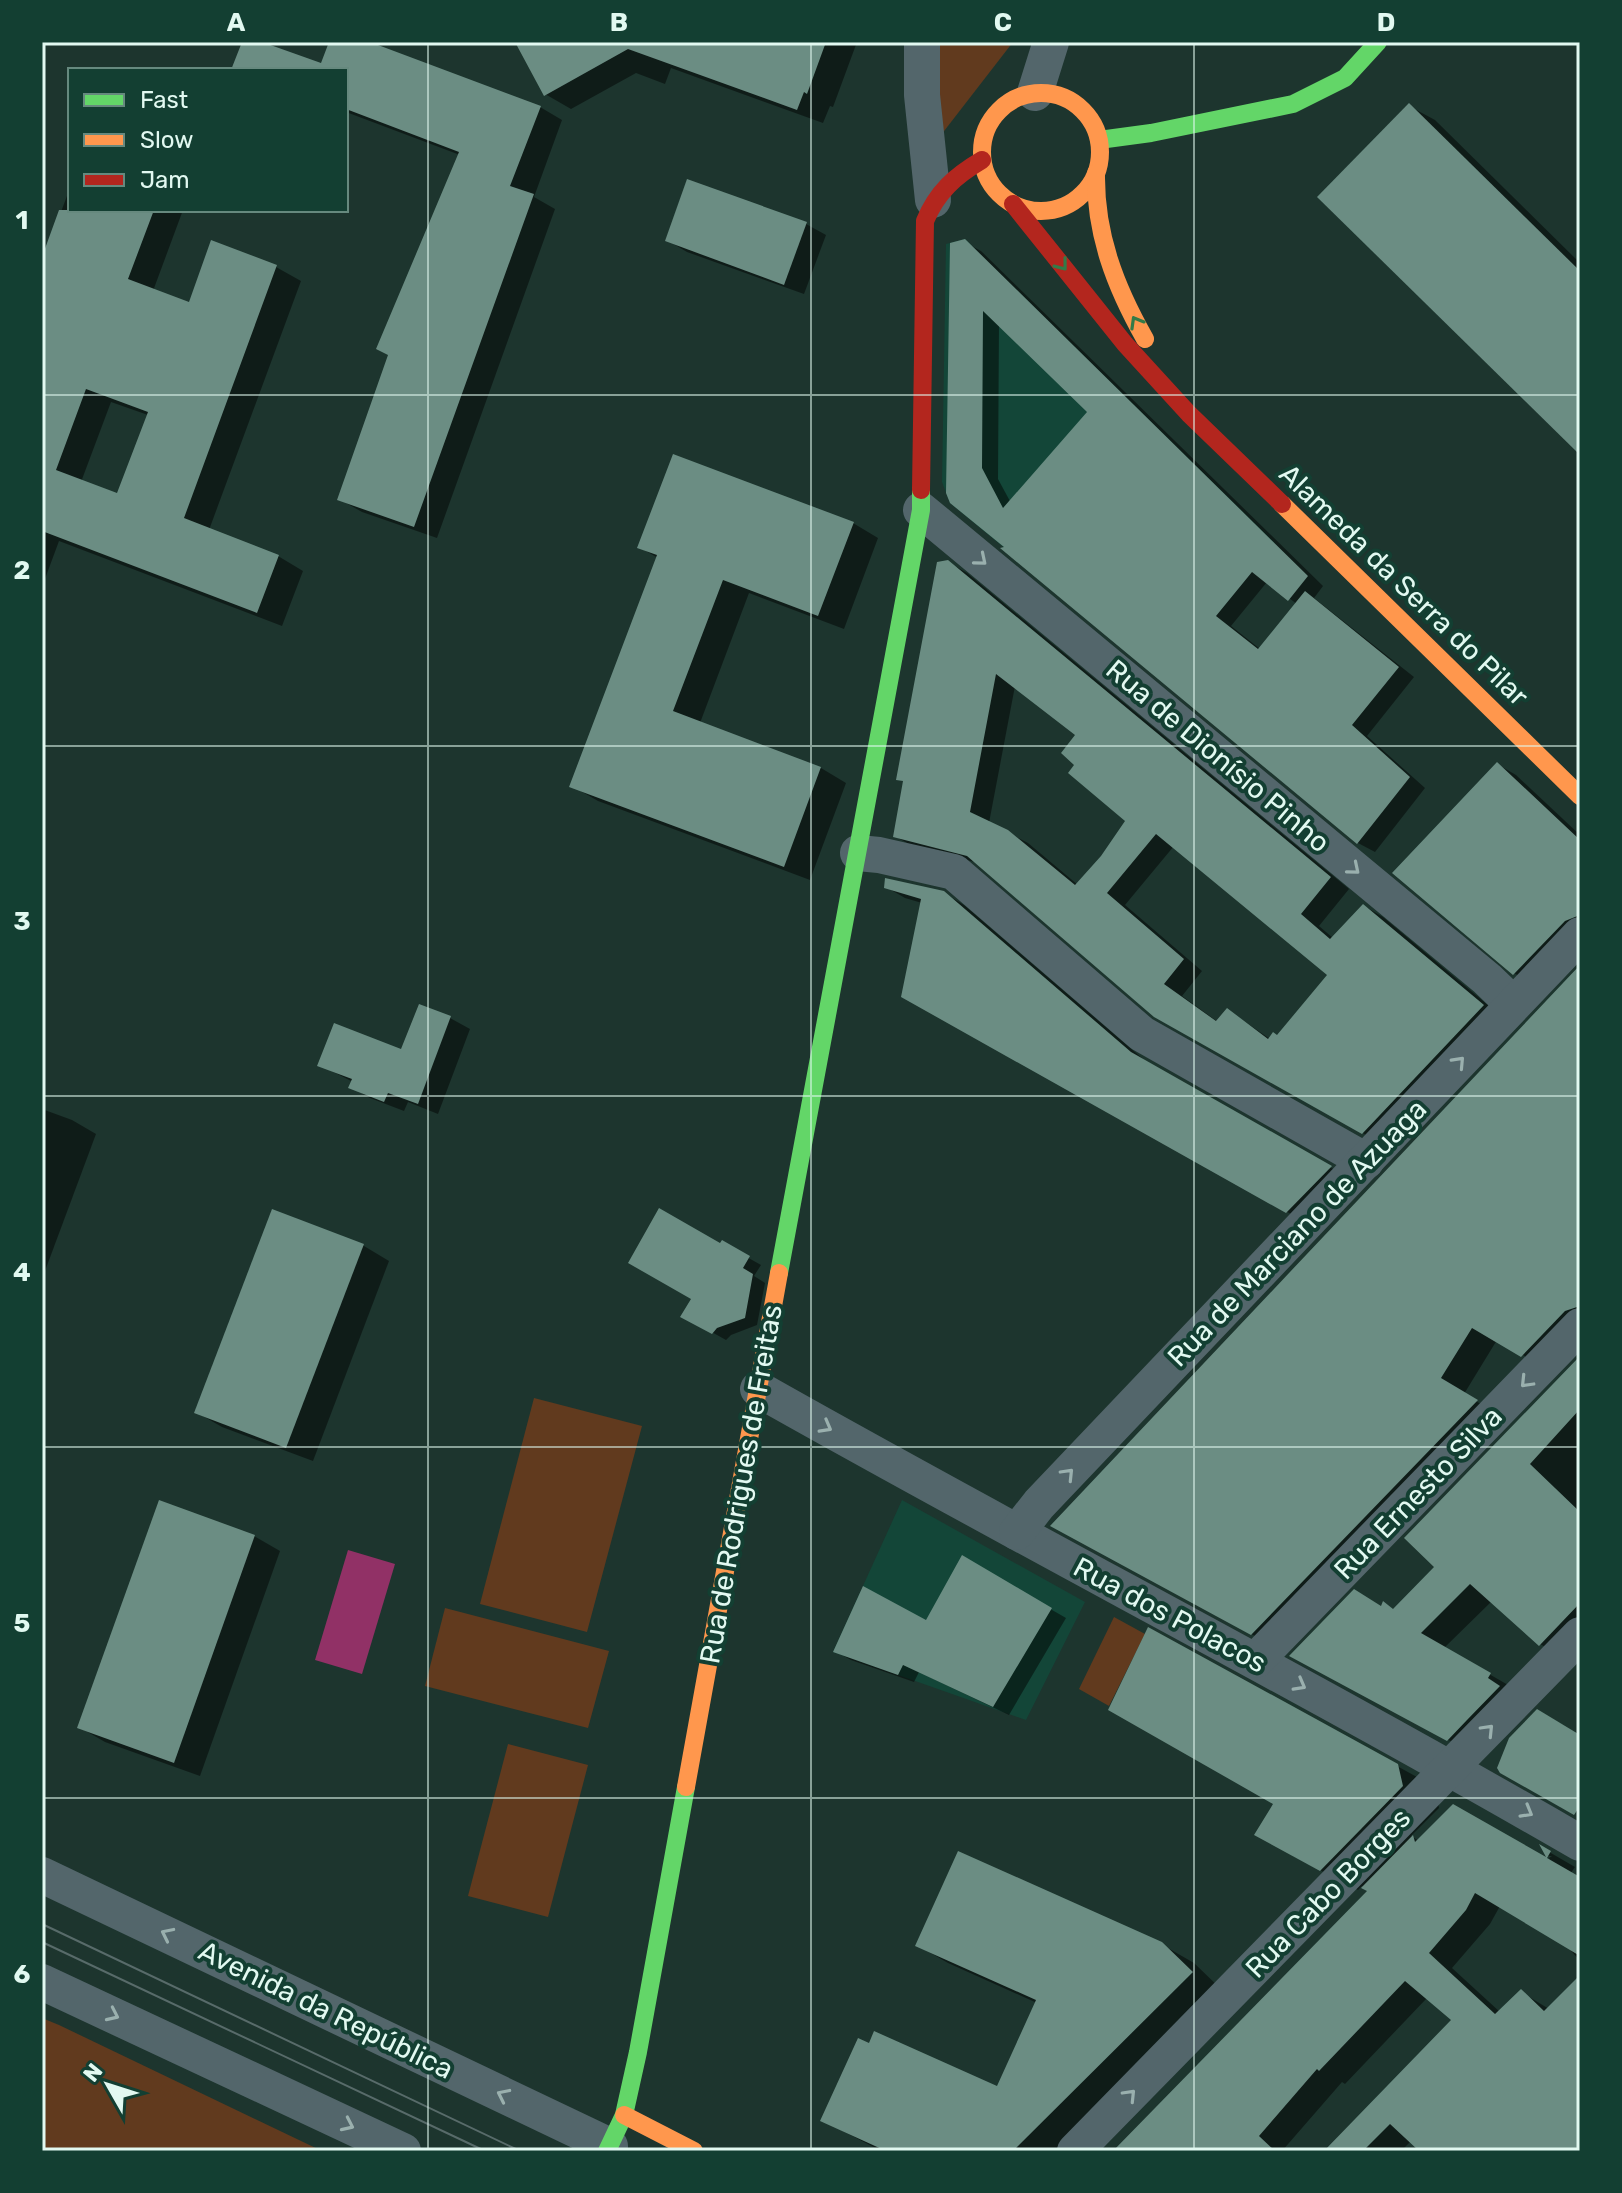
<svg xmlns="http://www.w3.org/2000/svg" width="1622" height="2193" font-family="Rubik,sans-serif">
  <rect width="100%" height="100%" fill="#1d352e"/>
  <!-- built -->
  <g fill="#134638">
    <polygon points="965,239 1275,543 1164,679 950,503 942,482 946,244"/>
    <polygon points="902,1500 1085,1602 1026,1720 833,1652"/>
  </g>
  <!-- green -->
  <g fill="#613a1e">
    <polygon points="937,42 1013,42 941,135"/>
    <polygon points="534,1398 642,1426 587,1632 480,1604"/>
    <polygon points="445,1608 609,1651 588,1728 425,1686"/>
    <polygon points="1114,1617 1145,1634 1109,1706 1079,1689"/>
    <polygon points="508,1744 588,1765 548,1917 468,1896"/>
    <polygon points="42,2018 59,2025 322,2151 42,2151"/>
  </g>
  <!-- water -->
  <polygon fill="#913166" points="348,1550 395,1564 362,1674 315,1660"/>
  <!-- shadow -->
  <g fill="#0007" fill-rule="evenodd">
    <polygon points="244,42 256,42 322,66 331,42 364,42 540,107 562,120 534,197 555,209 437,538 362,512 339,499 460,155 346,112 346,70 234,70"/>
    <polygon points="517,42 857,42 833,107 830,106 823,123 671,68 665,84 636,73 571,109 545,94"/>
    <polygon points="1409,106 1435,120 1580,263 1580,452"/>
    <path d="M 70,188 L 70,210 L 183,210 L 153,291 L 190,305 L 276,267 L 301,281 L 209,530 L 278,556 L 303,571 L 282,626 L 59,541 L 42,587 L 42,262 ZM 111,402 L 148,415 L 119,496 L 81,482 Z"/>
    <polygon points="806,224 826,235 804,294 687,252 667,240"/>
    <path d="M 964,242 L 981,251 L 1323,586 L 1314,598 L 1414,677 L 1367,736 L 1425,788 L 1375,852 L 1358,843 L 1004,549 L 1009,548 L 952,502 ZM 999,323 L 1090,412 L 1011,503 L 998,479 ZM 1267,582 L 1297,604 L 1260,649 L 1231,626 Z"/>
    <polygon points="853,523 878,538 844,629 749,593 700,723 821,768 846,783 810,880 598,801 572,786 658,558 639,547"/>
    <path d="M 948,562 L 967,573 L 1349,889 L 1319,926 L 1333,938 L 1364,906 L 1383,917 L 1502,1017 L 1382,1144 L 1155,1015 L 979,863 L 914,847 L 895,836 L 905,782 L 899,779 ZM 1015,686 L 1078,735 L 1077,765 L 1128,821 L 1102,858 L 1078,885 L 1028,843 L 989,823 ZM 1174,846 L 1330,975 L 1277,1037 L 1270,1039 L 1228,1010 L 1218,1022 L 1182,996 L 1202,971 L 1125,905 Z"/>
    <polygon points="1497,764 1516,775 1580,835 1580,934 1532,984 1514,973"/>
    <polygon points="886,887 944,893 964,905 1150,1065 1349,1178 1307,1223 904,996 922,903 905,898"/>
    <polygon points="1580,968 1580,1335 1547,1369 1497,1340 1464,1394 1501,1416 1277,1648 1077,1539"/>
    <polygon points="420,1006 450,1018 470,1029 438,1114 408,1102 404,1111 370,1098 351,1087 353,1082 320,1065 402,1052"/>
    <polygon points="42,1109 72,1120 96,1134 42,1279"/>
    <polygon points="273,1212 364,1246 389,1261 313,1461 222,1427 196,1412"/>
    <polygon points="722,1243 761,1265 754,1276 765,1283 757,1325 731,1335 726,1340 683,1316"/>
    <polygon points="1580,1359 1580,1642 1565,1658 1540,1644 1492,1601 1444,1648 1515,1689 1473,1753 1316,1669 1382,1608 1395,1611 1437,1567"/>
    <polygon points="254,1536 280,1551 200,1776 105,1742 79,1727"/>
    <polygon points="962,1558 1066,1618 1009,1715 919,1672 914,1682 851,1660 835,1651 927,1623"/>
    <polygon points="1397,1766 1435,1787 1439,1808 1411,1836 1419,1841 1551,1863 1549,1858 1552,1856 1548,1856 1544,1849 1575,1867 1570,1874 1580,1879 1580,1961 1566,1945 1500,1906 1490,1924 1452,1968 1500,2012 1521,1992 1549,2009 1580,1978 1580,2151 1422,2151 1411,2141 1401,2151 1326,2151 1453,2020 1427,1998 1345,2084 1342,2082 1282,2151 1115,2151 1370,1891 1362,1886 1358,1890 1293,1856"/>
    <polygon points="1161,1944 1194,1963 1223,1991 1062,2151 881,2151 822,2120 998,2089 1037,2003 948,1963 917,1945"/>
  </g>
  <!-- building -->
  <g fill="#6b8d83" fill-rule="evenodd">
    <polygon points="242,42 262,42 321,63 329,42 370,42 541,106 510,186 534,194 414,527 337,500 388,355 376,349 459,152 346,109 346,70 231,70"/>
    <polygon points="515,42 826,42 807,94 804,92 797,110 628,49 544,96"/>
    <polygon points="1409,103 1580,271 1580,455 1317,197"/>
    <polygon points="687,179 807,222 784,285 665,241"/>
    <path d="M 59,210 L 154,210 L 128,279 L 189,302 L 211,240 L 277,265 L 184,518 L 279,555 L 257,613 L 42,531 L 42,257 ZM 86,389 L 148,412 L 117,493 L 56,470 Z"/>
    <path d="M 965,239 L 1308,576 L 1288,601 L 1252,572 L 1216,616 L 1258,649 L 1305,591 L 1399,667 L 1352,725 L 1410,777 L 1357,844 L 1000,548 L 1004,547 L 950,503 L 946,493 L 950,243 ZM 983,311 L 1087,412 L 1003,508 L 982,468 Z"/>
    <polygon points="673,454 854,522 818,616 723,580 673,711 821,767 784,867 569,787 657,555 637,548"/>
    <path d="M 948,560 L 1331,877 L 1301,914 L 1330,939 L 1363,904 L 1484,1005 L 1362,1134 L 1154,1017 L 967,856 L 893,837 L 903,781 L 896,780 L 937,562 ZM 996,674 L 1075,735 L 1061,753 L 1074,765 L 1068,773 L 1125,821 L 1101,856 L 1075,885 L 1008,830 L 970,812 ZM 1156,834 L 1327,975 L 1277,1035 L 1273,1032 L 1268,1039 L 1227,1008 L 1216,1021 L 1164,984 L 1184,959 L 1107,893 Z"/>
    <polygon points="1497,762 1580,840 1580,915 1565,921 1513,975 1392,873"/>
    <polygon points="885,878 944,891 1131,1052 1332,1166 1286,1213 901,997 921,899 884,888"/>
    <polygon points="1580,965 1580,1306 1565,1311 1521,1357 1472,1328 1441,1378 1478,1400 1251,1635 1050,1526"/>
    <polygon points="419,1004 451,1016 418,1104 388,1093 384,1102 348,1088 352,1079 317,1066 334,1023 401,1049"/>
    <polygon points="659,1208 720,1243 722,1240 750,1256 743,1268 753,1274 745,1318 717,1328 712,1334 680,1317 691,1299 628,1263"/>
    <polygon points="272,1209 364,1244 286,1448 194,1413"/>
    <polygon points="1580,1356 1580,1409 1530,1464 1580,1512 1580,1603 1539,1646 1470,1584 1421,1633 1491,1673 1488,1678 1500,1686 1467,1720 1447,1741 1289,1656 1354,1589 1381,1606 1383,1601 1393,1609 1434,1567 1404,1538"/>
    <polygon points="159,1500 255,1535 174,1763 77,1728"/>
    <polygon points="962,1555 1052,1608 993,1707 903,1665 898,1675 833,1652 863,1586 926,1620"/>
    <polygon points="1148,1627 1398,1764 1403,1786 1320,1871 1254,1835 1273,1804 1108,1710"/>
    <polygon points="1537,1709 1580,1735 1580,1806 1574,1815 1500,1773 1497,1768 1509,1738"/>
    <polygon points="1453,1804 1546,1857 1539,1844 1551,1851 1547,1858 1580,1877 1580,1956 1475,1893 1466,1910 1429,1953 1495,2014 1521,1989 1544,2011 1580,1975 1580,2151 1419,2151 1390,2124 1363,2151 1324,2151 1451,2020 1405,1981 1319,2071 1317,2069 1259,2136 1275,2151 1113,2151 1367,1891 1361,1888 1413,1835 1415,1842"/>
    <polygon points="958,1851 1162,1942 1193,1972 1013,2151 886,2151 820,2121 858,2038 869,2043 874,2031 997,2086 1036,2000 915,1946"/>
  </g>
  <g fill="none" stroke-linecap="round" stroke-linejoin="round">
    <!-- street -->
    <g stroke="#53666b" stroke-width="36">
      <polyline points="922,42 922,95 933,200"/>
      <polyline points="1035,93 1051,42"/>
      <polyline points="921,510 1487,979 1513,1004"/>
      <polyline points="858,853 879,855 954,872 1142,1034 1366,1161"/>
      <path d="M 758,1389 C 1030,1543 1309,1686 1580,1843"/>
      <polyline points="1017,1532 1039,1504 1580,935"/>
      <polyline points="1256,1660 1580,1326"/>
      <polyline points="42,1875 610,2146"/>
      <polyline points="42,1982 403,2151"/>
      <polyline points="1075,2151 1580,1635"/>
    </g>
    <!-- fast -->
    <g stroke="#63d668" stroke-width="18">
      <polyline points="1099,140 1151,133 1293,104 1345,78 1378,42"/>
      <polyline points="779,1273 921,510 921,490"/>
      <polyline points="607,2151 624,2115 638,2052 686,1787"/>
    </g>
    <!-- slow -->
    <g stroke="#ff974d" stroke-width="18">
      <circle cx="1041" cy="152" r="59"/>
      <path d="M 1096,173 C 1095,234 1115,286 1145,339"/>
      <polyline points="1282,504 1580,796"/>
      <polyline points="686,1787 779,1273"/>
      <polyline points="624,2115 694,2151"/>
    </g>
    <!-- jam -->
    <g stroke="#b3261e" stroke-width="18">
      <polyline points="1013,204 1125,344 1189,414 1282,504"/>
      <path d="M 921,490 L 925,221 C 937,192 955,176 982,160"/>
    </g>
    <!-- tram -->
    <g stroke="#586b6a" stroke-width="2">
      <polyline points="42,1924 520,2151"/>
      <polyline points="42,1942 485,2151"/>
    </g>
  </g>
  <!-- one-way arrows -->
  <defs><path id="oneway-chevron" d="M-2-3.5L2.5 0L-2 3.5" fill="none" stroke-width="1.6" stroke-linecap="round" stroke-linejoin="round" transform="scale(2)"/></defs>
  <g stroke="#337b48">
    <use href="#oneway-chevron" transform="translate(1062 265) rotate(52)"/>
    <use href="#oneway-chevron" transform="translate(1136 322) rotate(-120)"/>
  </g>
  <g stroke="#9ab0ae">
    <use href="#oneway-chevron" transform="translate(981 560) rotate(40)"/>
    <use href="#oneway-chevron" transform="translate(1354 869) rotate(40)"/>
    <use href="#oneway-chevron" transform="translate(1459 1062) rotate(-47)"/>
    <use href="#oneway-chevron" transform="translate(1526 1382) rotate(134)"/>
    <use href="#oneway-chevron" transform="translate(826 1427) rotate(29)"/>
    <use href="#oneway-chevron" transform="translate(1068 1474) rotate(-46)"/>
    <use href="#oneway-chevron" transform="translate(1300 1685) rotate(29)"/>
    <use href="#oneway-chevron" transform="translate(1488 1730) rotate(-46)"/>
    <use href="#oneway-chevron" transform="translate(1527 1812) rotate(30)"/>
    <use href="#oneway-chevron" transform="translate(167 1934) rotate(-154)"/>
    <use href="#oneway-chevron" transform="translate(113 2015) rotate(25)"/>
    <use href="#oneway-chevron" transform="translate(503 2095) rotate(-154)"/>
    <use href="#oneway-chevron" transform="translate(1130 2095) rotate(-46)"/>
    <use href="#oneway-chevron" transform="translate(348 2125) rotate(25)"/>
  </g>
  <!-- grid -->
  <path fill="none" stroke="#e2f9f1" stroke-width="2" stroke-opacity="0.55" d="M 428,42 L 428,2151M 811,42 L 811,2151M 1194,42 L 1194,2151M 42,395 L 1580,395M 42,746 L 1580,746M 42,1096 L 1580,1096M 42,1447 L 1580,1447M 42,1798 L 1580,1798"/>
  <g text-anchor="middle" dominant-baseline="central" stroke-width="8" stroke-linejoin="round" paint-order="stroke">
    <!-- street labels -->
    <g font-size="28" fill="#e2f9f1" stroke="#133f32">
      <text transform="translate(1404 585) rotate(44)">Alameda da Serra do Pilar</text>
      <text transform="translate(1218 756) rotate(40)">Rua de Dionísio Pinho</text>
      <text transform="translate(1297 1233) rotate(-46)">Rua de Marciano de Azuaga</text>
      <text transform="translate(741 1484) rotate(-80)">Rua de Rodrigues de Freitas</text>
      <text transform="translate(1418 1493) rotate(-46)">Rua Ernesto Silva</text>
      <text transform="translate(1170 1615) rotate(28)">Rua dos Polacos</text>
      <text transform="translate(1328 1893) rotate(-46)">Rua Cabo Borges</text>
      <text transform="translate(326 2010) rotate(26)">Avenida da República</text>
    </g>
  </g>
  <!-- border -->
  <rect width="1622" height="2193" fill="none" stroke="#133f32" stroke-width="88"/>
  <!-- legend -->
  <rect x="68" y="68" width="280" height="144" fill="#133f32" stroke="#66897e" stroke-width="2"/>
  <rect x="84" y="94" width="40" height="12" fill="#63d668" stroke="#66897e" stroke-width="2"/>
  <text x="140" y="108" font-size="24" fill="#e2f9f1">Fast</text>
  <rect x="84" y="134" width="40" height="12" fill="#ff974d" stroke="#66897e" stroke-width="2"/>
  <text x="140" y="148" font-size="24" fill="#e2f9f1">Slow</text>
  <rect x="84" y="174" width="40" height="12" fill="#b3261e" stroke="#66897e" stroke-width="2"/>
  <text x="140" y="188" font-size="24" fill="#e2f9f1">Jam</text>
  <!-- north arrow -->
  <g transform="translate(108 2085) rotate(309)" stroke="#133f32" stroke-width="6" paint-order="stroke">
  <path d="M0-6L14 30L0 20L-14 30Z" fill="#e2f9f1"/>
  <text y="-12" font-size="22" font-weight="bold" text-anchor="middle" fill="#e2f9f1">N</text>
  </g>
  <rect x="44" y="44" width="1534" height="2105" fill="none" stroke="#e2f9f1" stroke-width="3"/>
  <g font-size="26" text-anchor="middle" font-weight="bold" fill="#e2f9f1">
    <text x="236" y="31">A</text>
    <text x="619" y="31">B</text>
    <text x="1003" y="31">C</text>
    <text x="1386" y="31">D</text>
    <text x="22" y="229">1</text>
    <text x="22" y="579">2</text>
    <text x="22" y="930">3</text>
    <text x="22" y="1281">4</text>
    <text x="22" y="1632">5</text>
    <text x="22" y="1983">6</text>
  </g>
</svg>
